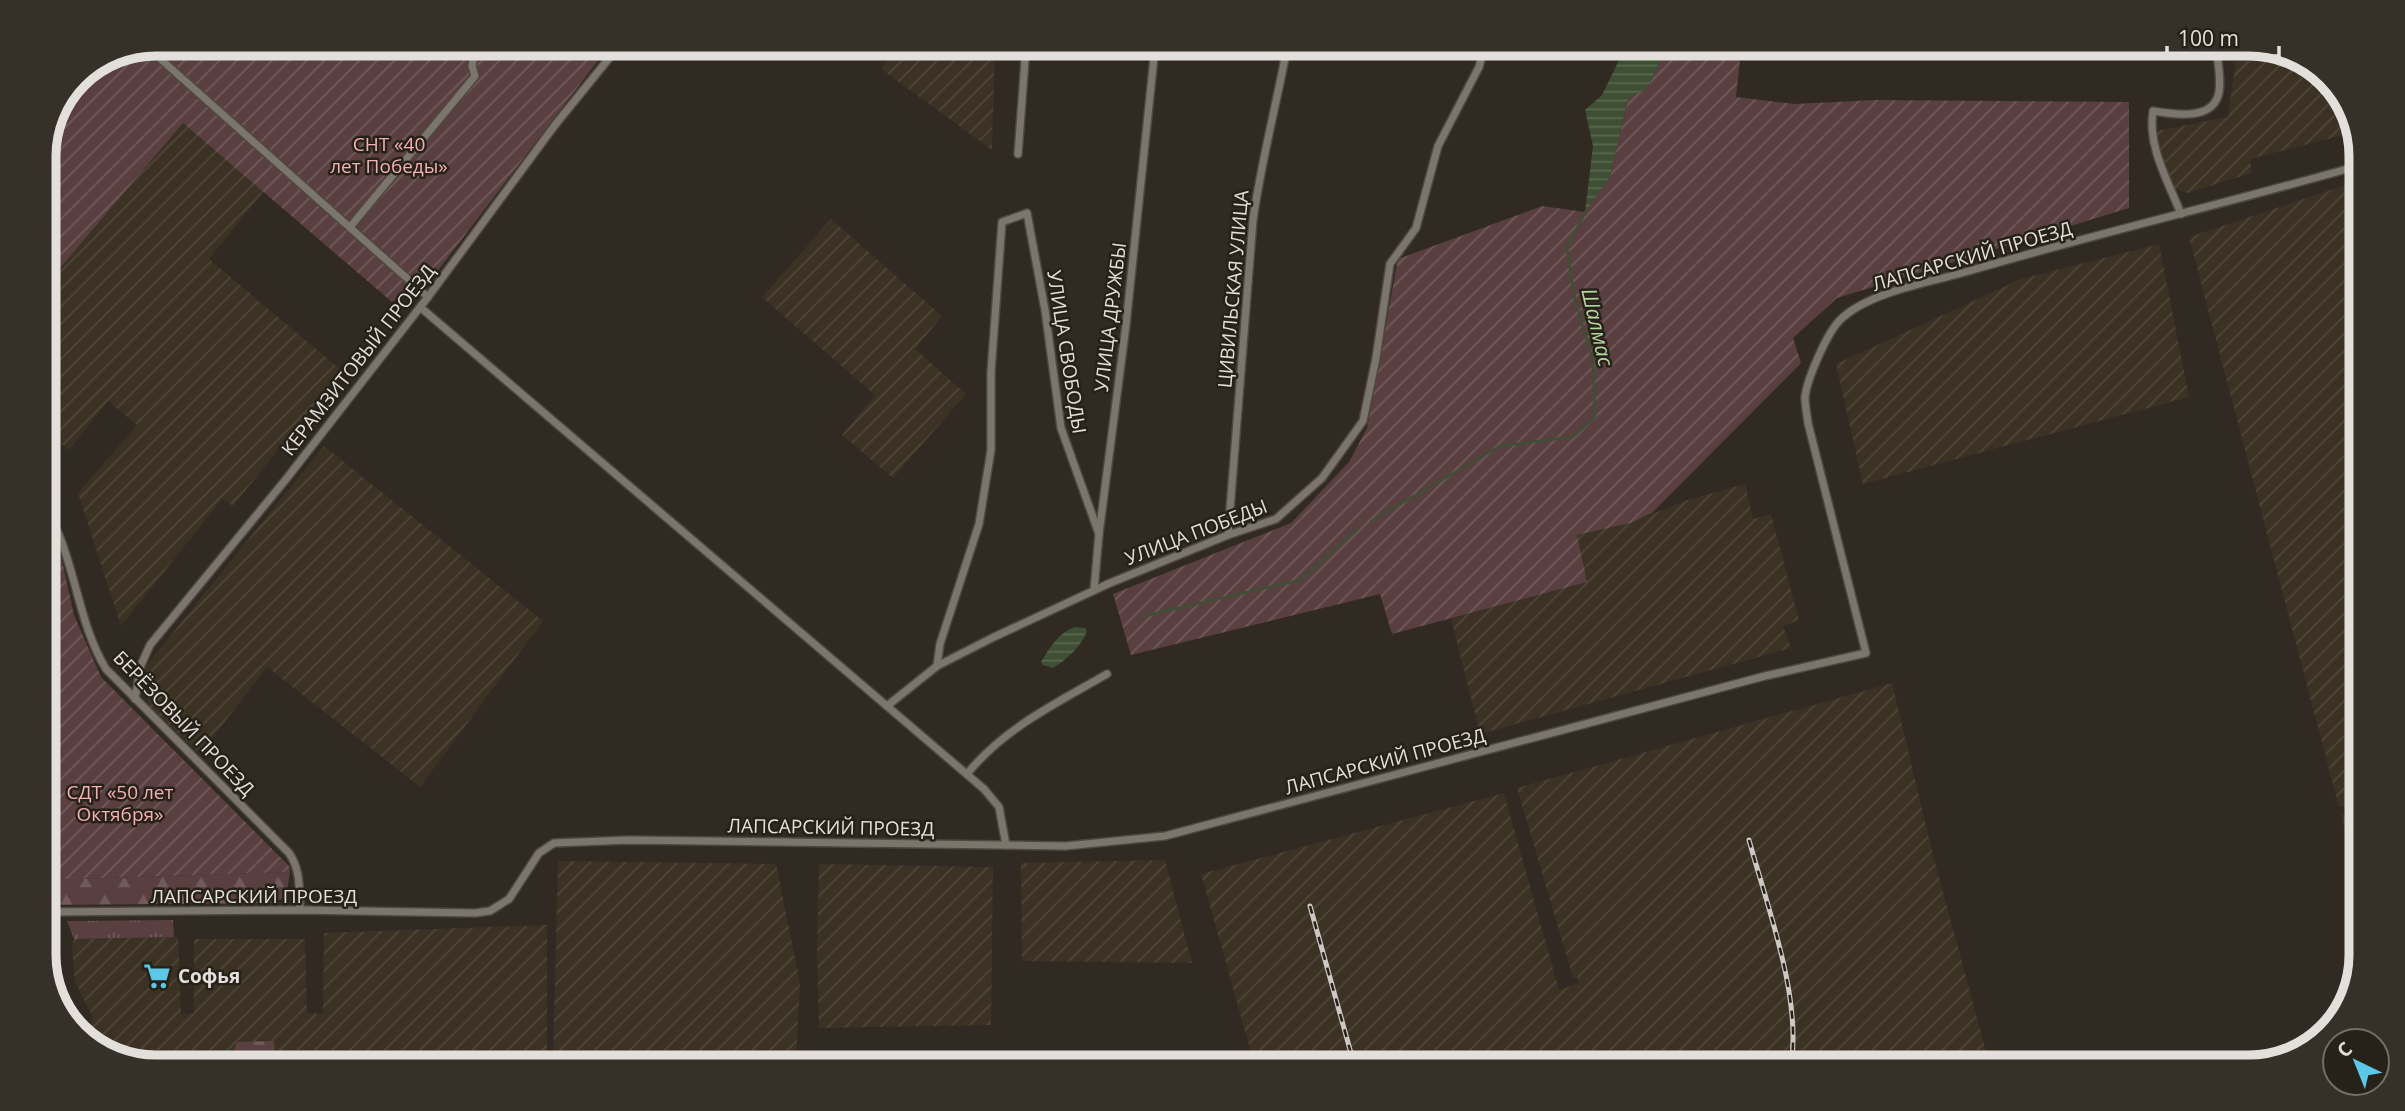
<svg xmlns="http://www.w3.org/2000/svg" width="2405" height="1111" font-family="'Open Sans',sans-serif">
  <defs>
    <pattern id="industrial-furrows" width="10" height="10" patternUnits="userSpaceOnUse" patternTransform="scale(1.75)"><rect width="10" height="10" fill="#3b3224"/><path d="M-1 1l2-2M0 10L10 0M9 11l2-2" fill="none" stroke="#4e4639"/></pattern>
    <pattern id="grass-tufts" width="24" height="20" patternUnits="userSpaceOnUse" patternTransform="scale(1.75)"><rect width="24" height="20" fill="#593f40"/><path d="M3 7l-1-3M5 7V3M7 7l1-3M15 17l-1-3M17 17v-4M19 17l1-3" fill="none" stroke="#715a5b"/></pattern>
    <pattern id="forest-firs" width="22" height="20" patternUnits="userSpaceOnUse" patternTransform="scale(1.75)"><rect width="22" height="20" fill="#593f40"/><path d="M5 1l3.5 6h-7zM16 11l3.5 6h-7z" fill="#715a5b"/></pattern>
    <pattern id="garden-furrows" width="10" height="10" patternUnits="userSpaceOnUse" patternTransform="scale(1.75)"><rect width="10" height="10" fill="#593f40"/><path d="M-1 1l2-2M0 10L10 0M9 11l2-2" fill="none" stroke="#715a5b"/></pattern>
    <pattern id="water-rules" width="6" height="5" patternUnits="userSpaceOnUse" patternTransform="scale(1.75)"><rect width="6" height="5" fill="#3e4f33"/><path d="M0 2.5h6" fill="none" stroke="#5a6850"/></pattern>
  </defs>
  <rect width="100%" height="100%" fill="#302a22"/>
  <!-- industrial -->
  <g fill="url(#industrial-furrows)">
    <polygon points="894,47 995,47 992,150 881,69 896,49"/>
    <polygon points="2237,52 2292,52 2342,93 2355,132 2250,159 2252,173 2187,193 2174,188 2173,181 2168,181 2156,131 2228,117"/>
    <polygon points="183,123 264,191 209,259 342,371 233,506 222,499 121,626 78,493 137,425 108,401 69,450 62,444 55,453 44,443 44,287"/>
    <polygon points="2361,180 2355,802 2339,807 2189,237"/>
    <polygon points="831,219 942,316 915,349 966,394 893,478 842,435 875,395 762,297"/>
    <polygon points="2159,244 2189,397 1863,484 1836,364 2021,279"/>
    <polygon points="324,446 543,621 420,787 267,667 200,754 149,706 145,688 146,666"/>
    <polygon points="1745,484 1753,519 1771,514 1799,620 1783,626 1791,648 1480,734 1451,619 1586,582 1577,535 1631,523 1687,500"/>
    <polygon points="1892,683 1933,855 1986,1051 1931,1066 1254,1063 1201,874 1504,793 1559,990 1579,983 1577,977 1573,978 1517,788"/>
    <polygon points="2354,812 2354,862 2341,815"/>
    <polygon points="1165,860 1192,963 1022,961 1021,863"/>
    <polygon points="558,861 776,864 800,983 796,1061 553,1060"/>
    <polygon points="819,864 993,867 991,1025 819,1028 817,950"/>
    <polygon points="547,925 547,1060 113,1059 83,1036 91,1025 92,1015 75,982 72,947 74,939 178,937 181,1014 194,1013 194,939 305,939 307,1013 323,1014 324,933"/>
  </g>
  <!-- grass -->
  <polygon fill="url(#grass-tufts)" points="173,920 174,937 74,939 67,921"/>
  <!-- forest -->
  <g fill="url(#forest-firs)">
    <polygon points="290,872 286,897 271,903 44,905 44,880"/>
    <polygon points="44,924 52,924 61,957 49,957 44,943"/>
    <polygon points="274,1041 275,1059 231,1059 237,1042"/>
  </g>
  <!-- garden -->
  <g fill="url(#garden-furrows)">
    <polygon points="156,44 609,46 427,285 392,302 183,123 44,287 44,149 77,76"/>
    <polygon points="1666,50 1698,50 1703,54 1702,50 1741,50 1736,97 1795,104 1875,100 2129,102 2129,208 1837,298 1793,338 1801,363 1652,513 1631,523 1577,535 1587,582 1392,634 1380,594 1131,655 1113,594 1291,523 1349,462 1367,428 1398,259 1542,206 1585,212 1610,177 1628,99 1647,88"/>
    <polygon points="44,523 59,547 74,615 101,677 289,866 290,872 44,880"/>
  </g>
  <!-- water -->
  <g fill="url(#water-rules)">
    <polygon points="1624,50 1666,50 1647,88 1628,99 1610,177 1585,212 1593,146 1585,110 1602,95"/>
    <path d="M 1075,627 L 1085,628 L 1087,631 C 1081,647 1067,659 1053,668 L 1043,665 L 1041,662 C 1050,647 1058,633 1075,627 Z"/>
  </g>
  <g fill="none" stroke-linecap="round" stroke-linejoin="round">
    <!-- stream -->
    <g stroke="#3e4f33" stroke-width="2.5">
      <polyline points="1371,521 1500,446 1573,437 1595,417 1593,361 1574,296 1567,247 1586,211"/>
      <polyline points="1144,616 1300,580 1359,528"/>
    </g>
    <defs>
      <g id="minor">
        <polyline points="147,47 428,297"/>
        <polyline points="1018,154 1026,47"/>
        <path d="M 2181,214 C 2169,183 2147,146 2153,111 C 2172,114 2210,121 2218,96 C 2222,83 2218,66 2217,52"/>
        <polyline points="350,227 475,76 472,66 476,45"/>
        <polyline points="420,307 984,789 999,807 1006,845"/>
        <path d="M 44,505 C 49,515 55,525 59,535 C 77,579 81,628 106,669 L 289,853 C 301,870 299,889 300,910"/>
        <path d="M 1228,535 L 1253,220 C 1261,163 1276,106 1287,48"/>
        <polyline points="1094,590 1099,534 1126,325 1155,48"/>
        <polyline points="937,666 940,644 979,524 991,450 991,372 1002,222 1027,213 1045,310 1061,428 1099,534"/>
        <polyline points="135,699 141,665 150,645 287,478 428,297 555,125 619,46"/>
        <polyline points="887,706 937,666 994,637 1110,583 1228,535 1276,519 1322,478 1363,421 1376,358 1390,264 1416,228 1438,146 1479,67 1484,49"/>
        <path d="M 967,774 C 1004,728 1057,703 1107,674"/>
        <path d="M 44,912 L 300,910 L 475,913 L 490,911 L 509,899 L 539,853 L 554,843 L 629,840 L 1066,846 L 1165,836 L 1765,676 L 1866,653 L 1808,423 C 1807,415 1805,405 1805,397 C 1807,379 1827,333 1840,320 C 1867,293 1926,283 1962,273 C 2094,234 2229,203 2361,165"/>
      </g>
    </defs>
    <!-- minor casing -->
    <use href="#minor" stroke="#4d4842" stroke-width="10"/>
    <!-- minor -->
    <use href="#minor" stroke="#7c756c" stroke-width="7"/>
    <defs>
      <g id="rail">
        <path d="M 1749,840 C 1767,906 1802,998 1791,1065"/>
        <polyline points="1310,906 1354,1064"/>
      </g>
    </defs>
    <!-- rail casing -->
    <use href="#rail" stroke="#cdc8c3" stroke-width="5"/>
    <!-- rail -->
    <use href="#rail" stroke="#262119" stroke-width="2.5" stroke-dasharray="8" stroke-linecap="butt"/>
  </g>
  <!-- icons -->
  <defs>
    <symbol id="supermarket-bare" viewBox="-9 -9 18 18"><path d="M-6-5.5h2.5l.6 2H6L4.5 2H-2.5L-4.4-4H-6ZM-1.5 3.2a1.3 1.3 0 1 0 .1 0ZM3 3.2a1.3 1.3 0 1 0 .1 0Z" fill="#5dc7e8" stroke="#262119" stroke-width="2.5" paint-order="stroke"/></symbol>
  </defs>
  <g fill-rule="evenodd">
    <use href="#supermarket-bare" x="138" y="957" width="38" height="38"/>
  </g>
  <g text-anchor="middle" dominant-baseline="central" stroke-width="5" stroke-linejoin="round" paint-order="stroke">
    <!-- park labels -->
    <g font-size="19" fill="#f5b0b2" stroke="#262119">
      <text x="389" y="144">СНТ «40<tspan x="389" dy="22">лет Победы»</tspan></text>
      <text x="120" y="792">СДТ «50 лет<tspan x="120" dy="22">Октября»</tspan></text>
    </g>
    <!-- street labels -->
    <g font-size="19" fill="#e3dfda" stroke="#262119">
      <text transform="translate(1972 256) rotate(-16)">ЛАПСАРСКИЙ ПРОЕЗД</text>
      <text transform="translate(1233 289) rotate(-85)">ЦИВИЛЬСКАЯ УЛИЦА</text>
      <text transform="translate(1110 317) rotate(-83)">УЛИЦА ДРУЖБЫ</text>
      <text transform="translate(1067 352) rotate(81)">УЛИЦА СВОБОДЫ</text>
      <text transform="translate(358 360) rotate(-52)">КЕРАМЗИТОВЫЙ ПРОЕЗД</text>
      <text transform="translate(1196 532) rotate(-21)">УЛИЦА ПОБЕДЫ</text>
      <text transform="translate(184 723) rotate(46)">БЕРЁЗОВЫЙ ПРОЕЗД</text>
      <text transform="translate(1385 761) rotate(-15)">ЛАПСАРСКИЙ ПРОЕЗД</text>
      <text transform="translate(831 827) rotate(1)">ЛАПСАРСКИЙ ПРОЕЗД</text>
      <text x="254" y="896">ЛАПСАРСКИЙ ПРОЕЗД</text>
    </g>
    <!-- poi labels -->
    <g font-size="19" font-weight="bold" fill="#e3dfda" stroke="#262119" text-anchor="start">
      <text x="178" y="976">Софья</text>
    </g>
    <!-- water labels -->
    <g font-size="21" font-style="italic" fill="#b4d5a0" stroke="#262119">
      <text transform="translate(1598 327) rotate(77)">Шалмас</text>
    </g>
  </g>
  <!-- crop -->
  <path d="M0 0H2405V1111H0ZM156 56H2249A100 100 0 0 1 2349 156V955A100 100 0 0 1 2249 1055H156A100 100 0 0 1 56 955V156A100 100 0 0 1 156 56Z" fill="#353028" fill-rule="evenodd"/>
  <path fill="none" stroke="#e3dfda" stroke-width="9" d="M156 56H2249A100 100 0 0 1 2349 156V955A100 100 0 0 1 2249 1055H156A100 100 0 0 1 56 955V156A100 100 0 0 1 156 56Z"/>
  <!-- north arrow -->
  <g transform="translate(2356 1062) rotate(317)"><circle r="33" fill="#262119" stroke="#726d66" stroke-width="2"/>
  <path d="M0-5L12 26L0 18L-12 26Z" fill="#5dc7e8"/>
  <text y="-10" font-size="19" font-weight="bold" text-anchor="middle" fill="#e3dfda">С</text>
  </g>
  <!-- scale -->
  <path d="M2167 46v10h112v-10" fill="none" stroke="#e3dfda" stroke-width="3.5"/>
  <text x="2178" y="46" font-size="21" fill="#e3dfda" stroke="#262119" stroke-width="5" paint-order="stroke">100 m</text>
</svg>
